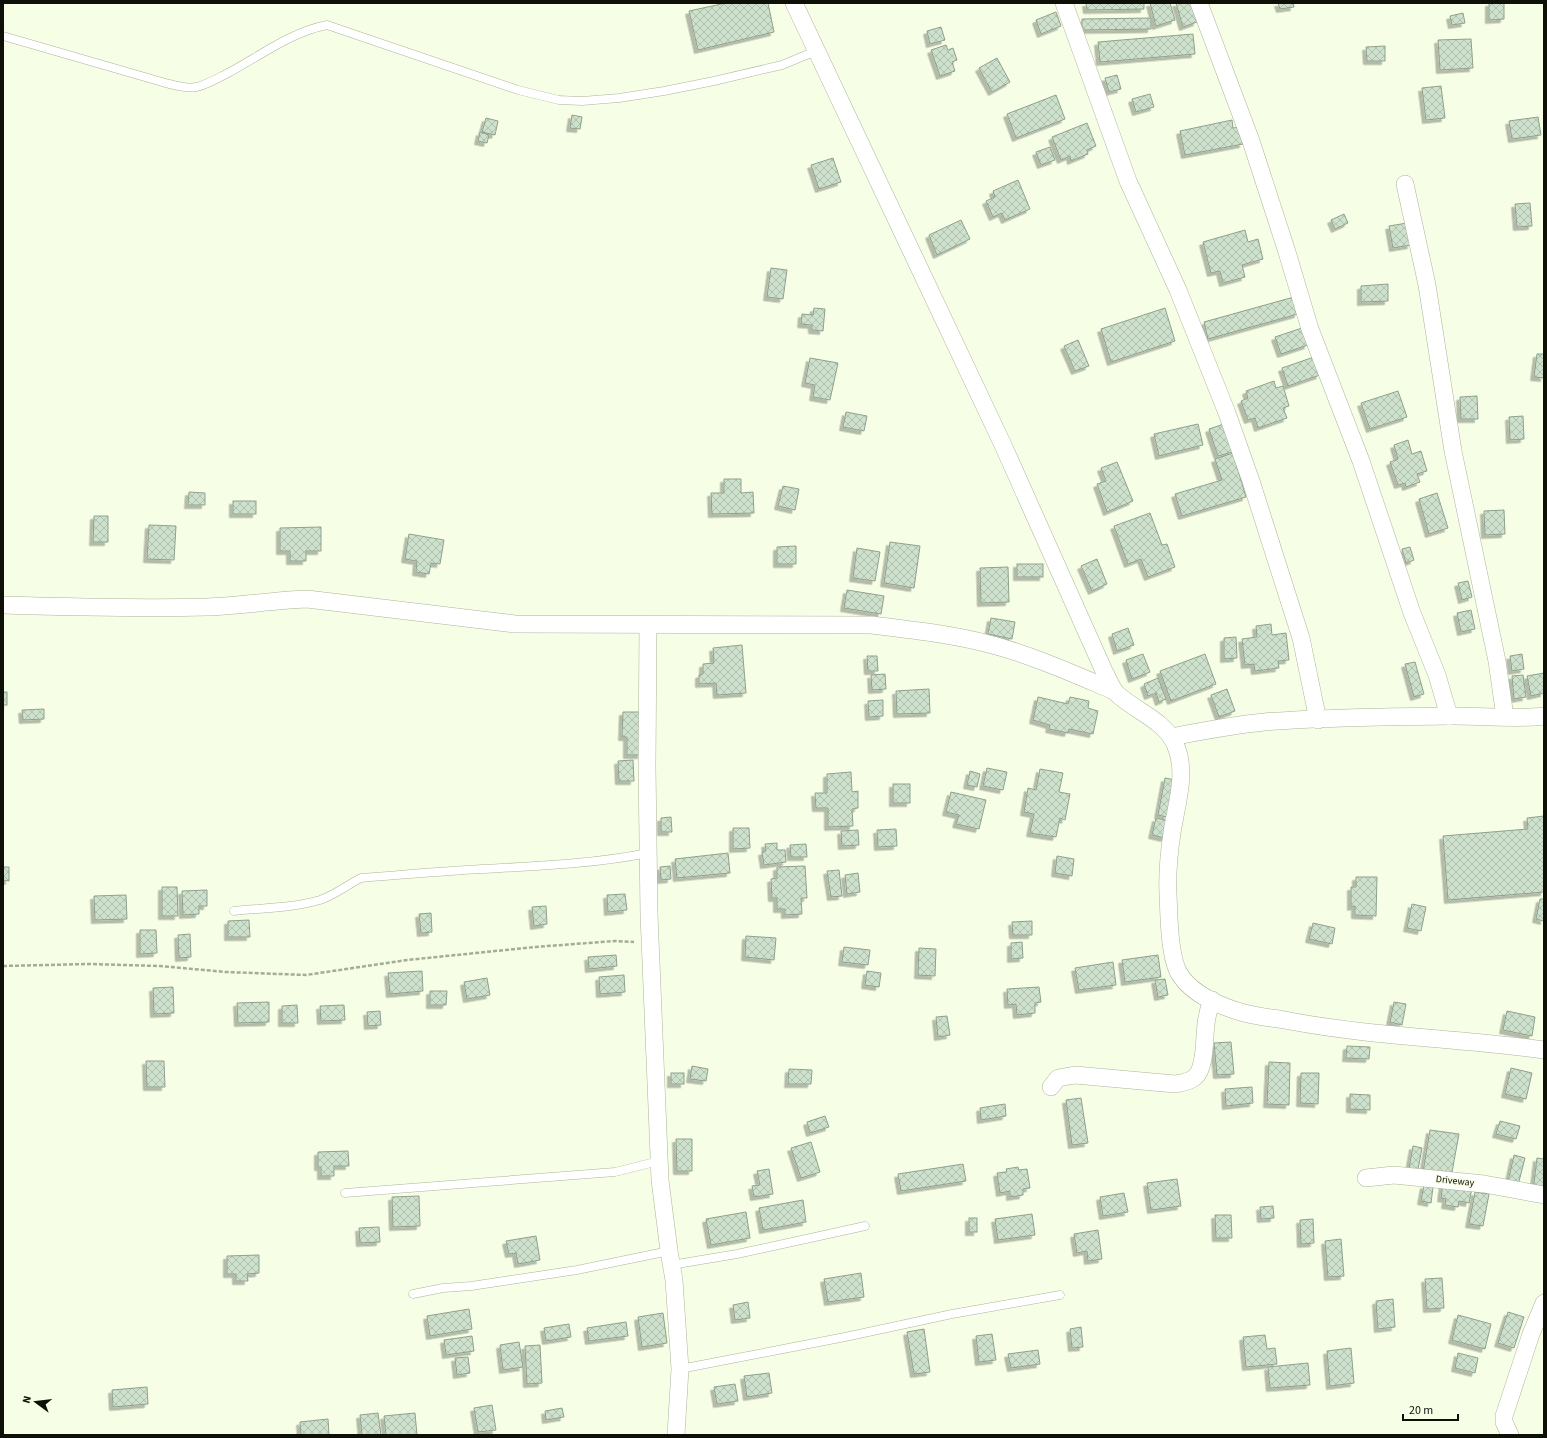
<svg xmlns="http://www.w3.org/2000/svg" width="1547" height="1438" font-family="'Source Sans 3',sans-serif">
  <defs>
    <pattern id="building-cross-hatch" width="8" height="8" patternUnits="userSpaceOnUse"><rect width="8" height="8" fill="#cde1cd"/><path d="M0 0l8 8M0 8l8-8" fill="none" stroke="#afc0af"/></pattern>
    <filter id="shadow"><feDropShadow dx="-3.5" dy="3.5" stdDeviation="0" flood-color="#0004"/></filter>
  </defs>
  <rect width="100%" height="100%" fill="#f6fee5"/>
  <!-- building -->
  <g fill="url(#building-cross-hatch)" stroke="#8ea18e" filter="url(#shadow)">
    <polygon points="726,3 768,3 774,32 698,50 689,11"/>
    <polygon points="1086,3 1144,3 1144,9 1087,10"/>
    <polygon points="1150,3 1170,3 1175,20 1156,26"/>
    <polygon points="1176,3 1192,3 1197,22 1183,27"/>
    <polygon points="1278,3 1293,3 1294,7 1280,9"/>
    <polygon points="1489,3 1504,3 1504,19 1489,20"/>
    <polygon points="1056,12 1061,26 1041,34 1036,20"/>
    <polygon points="1463,13 1465,23 1452,25 1450,16"/>
    <polygon points="1151,18 1151,29 1082,30 1082,19"/>
    <polygon points="941,27 945,40 930,44 927,31"/>
    <polygon points="1193,34 1195,54 1100,62 1098,42"/>
    <polygon points="1471,39 1473,68 1440,70 1438,40"/>
    <polygon points="946,45 948,50 953,48 957,60 952,62 955,71 940,76 931,50"/>
    <polygon points="1385,46 1385,61 1367,61 1366,47"/>
    <polygon points="997,58 1010,82 992,92 979,68"/>
    <polygon points="1117,75 1121,89 1109,92 1105,78"/>
    <polygon points="1441,86 1445,118 1426,120 1422,88"/>
    <polygon points="1150,94 1154,107 1136,112 1132,99"/>
    <polygon points="1056,95 1065,119 1016,138 1007,114"/>
    <polygon points="572,115 582,117 580,129 570,128"/>
    <polygon points="1538,117 1541,135 1512,139 1509,121"/>
    <polygon points="486,118 498,121 495,135 482,132"/>
    <polygon points="1232,120 1233,128 1240,127 1243,144 1185,155 1180,131"/>
    <polygon points="1087,123 1096,146 1087,150 1088,154 1071,161 1070,156 1061,160 1052,137"/>
    <polygon points="480,132 489,135 487,143 478,141"/>
    <polygon points="1050,147 1055,160 1041,165 1036,152"/>
    <polygon points="833,158 841,182 819,189 811,165"/>
    <polygon points="1018,180 1030,209 1005,220 1002,213 993,217 986,201 995,197 993,191"/>
    <polygon points="1530,203 1532,226 1517,227 1515,204"/>
    <polygon points="1344,214 1348,223 1335,229 1331,220"/>
    <polygon points="961,220 970,239 937,255 929,235"/>
    <polygon points="1407,223 1411,245 1393,248 1389,226"/>
    <polygon points="1245,230 1248,242 1258,239 1263,259 1242,265 1245,277 1223,283 1220,271 1211,273 1203,242"/>
    <polygon points="771,268 787,270 783,299 767,297"/>
    <polygon points="1388,284 1388,301 1361,302 1361,286"/>
    <polygon points="1294,297 1298,314 1208,339 1204,322"/>
    <polygon points="814,308 825,309 823,331 812,330 812,325 801,324 802,314 813,315"/>
    <polygon points="1165,308 1175,341 1111,362 1101,329"/>
    <polygon points="1302,328 1308,345 1281,354 1275,337"/>
    <polygon points="1078,340 1089,366 1075,371 1064,346"/>
    <polygon points="1537,354 1544,354 1544,378 1534,377"/>
    <polygon points="1314,357 1320,375 1288,386 1282,368"/>
    <polygon points="810,358 838,363 830,400 813,397 815,385 805,383"/>
    <polygon points="1274,381 1276,388 1283,386 1289,406 1283,408 1287,418 1258,428 1255,418 1248,420 1241,401 1248,398 1246,391"/>
    <polygon points="1398,391 1407,417 1370,429 1361,403"/>
    <polygon points="1477,396 1478,419 1461,419 1460,397"/>
    <polygon points="846,412 867,416 864,431 843,427"/>
    <polygon points="1523,416 1524,439 1510,440 1509,417"/>
    <polygon points="1198,424 1203,445 1159,456 1154,434"/>
    <polygon points="1224,424 1232,452 1218,456 1209,429"/>
    <polygon points="1408,440 1412,454 1421,451 1427,471 1417,474 1420,482 1406,487 1405,483 1398,485 1390,462 1398,459 1394,445"/>
    <polygon points="1233,453 1246,497 1182,516 1175,494 1222,480 1215,459"/>
    <polygon points="1117,462 1133,501 1107,512 1097,484 1106,481 1101,468"/>
    <polygon points="724,479 741,479 741,493 753,492 754,513 712,514 711,493 724,493"/>
    <polygon points="783,486 799,489 795,510 778,506"/>
    <polygon points="189,492 205,493 205,505 188,505"/>
    <polygon points="1437,493 1448,528 1429,534 1419,499"/>
    <rect x="233" y="501" width="23" height="13"/>
    <polygon points="1504,510 1505,534 1485,535 1484,511"/>
    <polygon points="1150,513 1162,545 1167,544 1175,567 1148,577 1141,559 1128,564 1114,526"/>
    <polygon points="94,516 108,516 108,542 93,542"/>
    <polygon points="149,525 176,526 174,560 147,559"/>
    <polygon points="321,527 321,551 306,551 306,561 290,561 290,551 280,551 280,528"/>
    <polygon points="409,534 444,540 440,564 431,563 429,574 416,572 417,561 405,559"/>
    <polygon points="890,542 920,546 914,588 884,583"/>
    <polygon points="796,546 796,564 777,564 777,547"/>
    <polygon points="1410,547 1414,560 1406,563 1402,549"/>
    <polygon points="857,548 880,552 875,581 853,578"/>
    <polygon points="1097,559 1107,584 1092,591 1081,566"/>
    <rect x="1017" y="564" width="26" height="13"/>
    <polygon points="1008,567 1009,602 981,603 980,568"/>
    <polygon points="1468,581 1472,597 1462,600 1458,583"/>
    <polygon points="847,590 884,596 881,614 844,608"/>
    <polygon points="1471,610 1475,629 1461,632 1457,613"/>
    <polygon points="991,618 1015,622 1012,639 988,634"/>
    <polygon points="1271,624 1272,635 1286,633 1289,660 1278,661 1279,668 1255,671 1254,664 1245,665 1242,639 1257,637 1256,626"/>
    <polygon points="1128,628 1134,645 1117,651 1112,634"/>
    <polygon points="1236,637 1237,658 1224,659 1224,638"/>
    <polygon points="742,645 746,693 717,695 716,683 699,684 699,675 703,674 703,664 714,663 713,648"/>
    <polygon points="1143,654 1150,672 1132,679 1126,660"/>
    <polygon points="1205,654 1216,684 1171,701 1160,671"/>
    <polygon points="1522,654 1524,669 1512,671 1510,656"/>
    <polygon points="867,656 877,656 878,671 868,671"/>
    <polygon points="1415,662 1424,694 1414,697 1405,664"/>
    <polygon points="1544,673 1544,693 1531,696 1527,676"/>
    <polygon points="885,674 886,689 872,690 871,675"/>
    <polygon points="1523,675 1526,697 1514,699 1512,676"/>
    <polygon points="1158,678 1166,699 1159,702 1156,693 1148,696 1144,684"/>
    <polygon points="929,689 930,713 897,714 896,691"/>
    <polygon points="1227,689 1235,711 1219,717 1211,695"/>
    <rect x="3" y="692" width="4" height="13"/>
    <polygon points="1038,697 1068,704 1070,697 1089,701 1088,708 1098,711 1093,734 1069,729 1068,733 1049,729 1050,725 1033,720"/>
    <polygon points="883,700 883,716 869,717 868,701"/>
    <polygon points="44,709 44,719 23,720 22,710"/>
    <polygon points="623,712 642,712 641,755 627,755 627,737 622,737"/>
    <polygon points="633,760 634,781 619,781 618,761"/>
    <polygon points="987,768 1007,772 1003,790 983,786"/>
    <polygon points="1040,769 1063,773 1059,792 1070,794 1065,820 1060,818 1056,837 1030,833 1034,814 1024,812 1028,788 1036,790"/>
    <polygon points="970,771 980,774 977,787 967,785"/>
    <polygon points="851,772 852,792 858,791 858,808 852,809 853,826 828,827 828,808 816,808 815,793 827,793 827,774"/>
    <polygon points="1165,778 1175,780 1167,817 1158,815"/>
    <rect x="893" y="784" width="17" height="19"/>
    <polygon points="951,792 986,800 979,829 956,824 959,815 946,812"/>
    <polygon points="1544,816 1544,892 1448,900 1443,836 1528,829 1527,818"/>
    <polygon points="671,817 672,832 661,832 661,818"/>
    <polygon points="1156,818 1169,821 1165,838 1152,835"/>
    <polygon points="733,828 749,828 750,848 733,849"/>
    <polygon points="896,829 897,846 878,847 877,830"/>
    <polygon points="858,830 859,845 842,846 841,831"/>
    <polygon points="777,843 777,850 785,850 786,862 764,865 762,852 766,851 765,844"/>
    <polygon points="806,844 807,857 791,857 790,845"/>
    <polygon points="728,853 730,873 677,878 675,859"/>
    <polygon points="1057,856 1074,859 1072,876 1055,873"/>
    <polygon points="670,866 671,879 661,880 660,867"/>
    <polygon points="805,866 807,898 801,898 802,914 785,915 785,909 777,909 777,898 772,898 771,879 777,878 777,867"/>
    <polygon points="3,867 9,867 9,881 3,880"/>
    <polygon points="839,870 842,896 831,897 827,871"/>
    <polygon points="858,873 860,892 847,894 845,875"/>
    <polygon points="1356,877 1377,877 1376,916 1355,915 1355,906 1351,907 1351,887 1356,887"/>
    <polygon points="162,887 177,887 178,916 162,916"/>
    <polygon points="207,890 207,906 199,906 199,914 183,915 182,891"/>
    <polygon points="625,894 627,910 608,912 607,895"/>
    <polygon points="126,895 127,919 95,920 94,896"/>
    <polygon points="1540,899 1544,899 1544,921 1536,919"/>
    <polygon points="1412,904 1426,907 1421,931 1407,928"/>
    <polygon points="546,906 547,924 534,926 532,907"/>
    <polygon points="431,913 432,932 421,933 419,914"/>
    <polygon points="249,920 250,937 228,937 228,921"/>
    <polygon points="1032,921 1032,935 1013,935 1012,922"/>
    <polygon points="1313,923 1335,928 1332,944 1309,939"/>
    <polygon points="140,930 156,930 157,953 140,954"/>
    <polygon points="190,934 191,957 179,958 178,935"/>
    <polygon points="746,936 776,938 774,960 745,957"/>
    <polygon points="1022,942 1023,958 1011,959 1011,943"/>
    <polygon points="844,947 870,950 868,965 842,962"/>
    <polygon points="919,948 936,949 935,976 918,975"/>
    <polygon points="616,955 617,966 589,969 588,957"/>
    <polygon points="1158,955 1161,977 1125,982 1122,960"/>
    <polygon points="1113,962 1116,985 1079,990 1075,968"/>
    <polygon points="422,971 423,991 390,994 388,973"/>
    <polygon points="867,971 881,973 879,987 865,985"/>
    <polygon points="624,975 625,992 600,994 599,977"/>
    <polygon points="487,978 490,995 467,999 464,982"/>
    <polygon points="1165,979 1168,995 1158,997 1155,980"/>
    <polygon points="173,987 174,1013 154,1014 153,988"/>
    <polygon points="1039,987 1041,1002 1035,1003 1035,1013 1017,1015 1016,1004 1008,1005 1007,989"/>
    <polygon points="430,991 447,991 446,1005 430,1005"/>
    <polygon points="269,1002 269,1022 238,1023 237,1003"/>
    <polygon points="1394,1002 1406,1004 1402,1025 1390,1022"/>
    <polygon points="297,1005 298,1023 282,1023 282,1006"/>
    <polygon points="344,1005 345,1020 321,1021 320,1006"/>
    <polygon points="380,1011 381,1025 368,1026 367,1012"/>
    <polygon points="1507,1011 1535,1017 1532,1036 1503,1030"/>
    <polygon points="947,1016 950,1035 938,1037 936,1017"/>
    <polygon points="1231,1042 1234,1074 1217,1075 1214,1043"/>
    <polygon points="1347,1046 1370,1047 1369,1059 1346,1058"/>
    <polygon points="146,1061 164,1061 165,1087 147,1087"/>
    <polygon points="1269,1062 1290,1063 1289,1105 1267,1104"/>
    <polygon points="692,1066 708,1069 706,1081 690,1079"/>
    <polygon points="1511,1068 1532,1073 1526,1099 1505,1094"/>
    <polygon points="789,1069 812,1070 811,1084 788,1084"/>
    <rect x="671" y="1073" width="13" height="11"/>
    <polygon points="1301,1073 1319,1073 1318,1104 1300,1103"/>
    <polygon points="1252,1087 1253,1103 1226,1106 1225,1089"/>
    <polygon points="1350,1094 1370,1095 1370,1110 1350,1109"/>
    <polygon points="1081,1098 1088,1143 1072,1145 1066,1100"/>
    <polygon points="1005,1104 1006,1116 981,1120 980,1108"/>
    <polygon points="825,1116 829,1127 810,1133 807,1122"/>
    <polygon points="1500,1121 1520,1126 1516,1139 1496,1134"/>
    <polygon points="1430,1130 1459,1134 1450,1183 1422,1178"/>
    <polygon points="676,1139 692,1139 692,1171 677,1171"/>
    <polygon points="811,1142 820,1172 801,1178 791,1148"/>
    <polygon points="1413,1146 1422,1148 1417,1175 1408,1174"/>
    <polygon points="348,1151 349,1166 334,1166 334,1176 321,1176 321,1167 318,1167 318,1152"/>
    <polygon points="1514,1155 1525,1158 1516,1193 1506,1191"/>
    <polygon points="1537,1158 1544,1159 1544,1192 1533,1191"/>
    <polygon points="963,1164 966,1181 901,1191 898,1174"/>
    <polygon points="1018,1167 1019,1170 1027,1169 1030,1188 1023,1189 1023,1195 1010,1197 1010,1191 1000,1193 997,1173 1007,1172 1006,1169"/>
    <polygon points="769,1169 773,1194 754,1197 752,1186 760,1185 757,1171"/>
    <polygon points="1177,1179 1181,1206 1151,1210 1147,1183"/>
    <polygon points="1443,1183 1472,1188 1469,1203 1459,1201 1458,1207 1445,1205 1446,1199 1441,1198"/>
    <polygon points="1424,1185 1433,1187 1431,1203 1421,1201"/>
    <polygon points="1475,1192 1489,1194 1483,1226 1469,1224"/>
    <polygon points="1124,1193 1128,1212 1103,1216 1100,1197"/>
    <polygon points="419,1196 420,1226 393,1227 392,1197"/>
    <polygon points="803,1200 806,1222 763,1230 759,1208"/>
    <polygon points="1273,1206 1274,1218 1261,1219 1260,1207"/>
    <polygon points="746,1212 750,1238 711,1245 706,1219"/>
    <polygon points="1032,1214 1035,1235 998,1240 995,1219"/>
    <polygon points="1215,1215 1231,1215 1232,1238 1216,1238"/>
    <rect x="969" y="1218" width="8" height="14"/>
    <polygon points="1313,1219 1314,1243 1301,1244 1300,1220"/>
    <polygon points="379,1227 380,1242 360,1243 359,1228"/>
    <polygon points="1098,1230 1102,1259 1088,1261 1087,1251 1077,1253 1074,1234"/>
    <polygon points="536,1236 540,1260 518,1264 516,1253 509,1254 506,1241"/>
    <polygon points="1341,1239 1344,1276 1328,1277 1325,1241"/>
    <polygon points="259,1255 259,1273 247,1274 248,1281 236,1281 236,1274 227,1274 227,1256"/>
    <polygon points="861,1273 864,1297 828,1302 824,1279"/>
    <polygon points="1442,1278 1444,1308 1427,1309 1425,1279"/>
    <polygon points="1393,1299 1395,1327 1378,1329 1376,1301"/>
    <polygon points="748,1302 750,1318 735,1320 733,1305"/>
    <polygon points="469,1309 472,1329 430,1336 427,1316"/>
    <polygon points="1508,1312 1524,1317 1514,1348 1498,1343"/>
    <polygon points="663,1313 667,1343 642,1347 638,1317"/>
    <polygon points="1458,1315 1491,1324 1485,1349 1452,1340"/>
    <polygon points="626,1322 628,1336 589,1341 587,1328"/>
    <polygon points="569,1324 571,1337 546,1341 544,1328"/>
    <polygon points="1081,1327 1083,1347 1072,1348 1070,1329"/>
    <polygon points="924,1329 930,1372 914,1374 907,1332"/>
    <polygon points="992,1334 996,1360 979,1362 976,1336"/>
    <polygon points="1265,1335 1267,1349 1275,1348 1277,1364 1246,1367 1243,1337"/>
    <polygon points="472,1336 474,1351 446,1355 444,1340"/>
    <polygon points="519,1342 523,1367 503,1370 500,1345"/>
    <polygon points="540,1345 542,1383 527,1384 525,1346"/>
    <polygon points="1351,1348 1354,1383 1330,1386 1327,1351"/>
    <polygon points="1038,1350 1040,1364 1011,1368 1008,1354"/>
    <polygon points="1458,1353 1478,1358 1475,1373 1455,1368"/>
    <polygon points="468,1357 470,1373 457,1375 455,1358"/>
    <polygon points="1308,1363 1310,1385 1270,1388 1268,1367"/>
    <polygon points="769,1373 772,1393 747,1397 744,1376"/>
    <polygon points="735,1384 738,1401 717,1404 714,1387"/>
    <polygon points="147,1387 148,1404 113,1407 112,1390"/>
    <polygon points="492,1405 496,1430 478,1432 474,1408"/>
    <polygon points="562,1408 564,1417 546,1420 545,1411"/>
    <polygon points="378,1413 381,1435 362,1435 360,1415"/>
    <polygon points="415,1413 417,1435 386,1435 384,1416"/>
    <polygon points="328,1419 329,1435 301,1435 300,1422"/>
  </g>
  <g fill="none" stroke-linecap="round" stroke-linejoin="round">
    <defs>
      <g id="service">
        <path d="M 3,36 L 169,84 C 178,86 188,89 197,87 C 208,84 218,78 228,73 C 260,56 291,32 327,25 L 518,90 L 559,100 L 582,101 L 619,98 L 664,91 L 714,81 L 782,65 L 816,51"/>
        <path d="M 234,911 C 262,908 293,908 320,900 C 335,895 347,885 361,878 C 401,875 442,871 482,869 C 538,866 593,864 648,853"/>
        <polyline points="345,1193 615,1172 659,1161"/>
        <polyline points="671,1265 737,1254 865,1226"/>
        <polyline points="413,1294 443,1288 471,1286 577,1270 669,1251"/>
        <polyline points="680,1369 845,1337 952,1314 1060,1295"/>
      </g>
      <g id="minor">
        <path d="M 794,3 L 1003,445 L 1104,671 C 1108,678 1111,687 1116,693 C 1135,711 1164,720 1175,744 C 1188,772 1176,805 1172,833 C 1169,853 1167,874 1168,894 C 1169,915 1169,958 1180,975 C 1193,995 1222,1007 1244,1013 C 1259,1017 1275,1018 1290,1021 C 1374,1037 1460,1038 1544,1050"/>
        <polyline points="1064,3 1128,181 1178,290 1227,413 1251,481 1301,638 1318,720"/>
        <polyline points="1199,3 1251,141 1287,252 1310,329 1361,461 1412,613 1437,675 1449,716"/>
        <polyline points="1405,184 1427,285 1453,451 1497,661 1505,717"/>
        <path d="M 3,605 C 71,607 139,609 207,607 C 241,606 274,600 307,599 L 515,624 L 872,625 C 911,630 951,634 989,644 C 1032,655 1074,674 1114,691"/>
        <polyline points="648,625 647,767 649,914 660,1180 669,1251 674,1280 680,1369 676,1435"/>
        <path d="M 1171,737 C 1202,731 1233,725 1264,722 C 1325,717 1386,717 1447,716 C 1479,715 1512,720 1544,716"/>
        <path d="M 1051,1087 L 1058,1078 L 1075,1075 L 1175,1084 C 1181,1083 1190,1082 1195,1077 C 1206,1068 1204,1037 1206,1024 C 1207,1015 1209,1008 1212,1000"/>
        <polyline points="1366,1178 1394,1175 1484,1184 1544,1195"/>
        <polyline points="1510,1435 1504,1422 1504,1416 1531,1334 1544,1303"/>
      </g>
    </defs>
    <!-- service casing -->
    <use href="#service" stroke="#acb49c" stroke-width="9"/>
    <!-- minor casing -->
    <use href="#minor" stroke="#acb49c" stroke-width="18"/>
    <!-- path -->
    <polyline stroke="#a5ab98" stroke-width="2.5" stroke-dasharray="4 2" stroke-linecap="butt" points="3,966 89,964 160,966 226,972 306,975 407,960 535,947 615,941 634,942"/>
    <!-- service -->
    <use href="#service" stroke="#fff" stroke-width="8"/>
    <!-- minor -->
    <use href="#minor" stroke="#fff" stroke-width="17"/>
  </g>
  <g text-anchor="middle" dominant-baseline="central" stroke-width="3" stroke-linejoin="round" paint-order="stroke">
    <!-- street labels -->
    <g font-size="10" fill="#0e1008" stroke="#f6fee5">
      <text transform="translate(1455 1181) rotate(6)">Driveway</text>
    </g>
  </g>
  <!-- border -->
  <rect width="1547" height="1438" fill="none" stroke="#0e1008" stroke-width="8"/>
  <!-- north arrow -->
  <g transform="translate(36 1402) rotate(285)" stroke="#f6fee5" stroke-width="3" paint-order="stroke">
  <path d="M0-3L7 15L0 10L-7 15Z" fill="#0e1008"/>
  <text y="-6" font-size="11" font-weight="bold" text-anchor="middle" fill="#0e1008">N</text>
  </g>
  <!-- scale -->
  <path d="M1403 1414v6h55v-6" fill="none" stroke="#0e1008" stroke-width="2"/>
  <text x="1409" y="1414" font-size="12" fill="#0e1008" stroke="#f6fee5" stroke-width="3" paint-order="stroke">20 m</text>
</svg>
